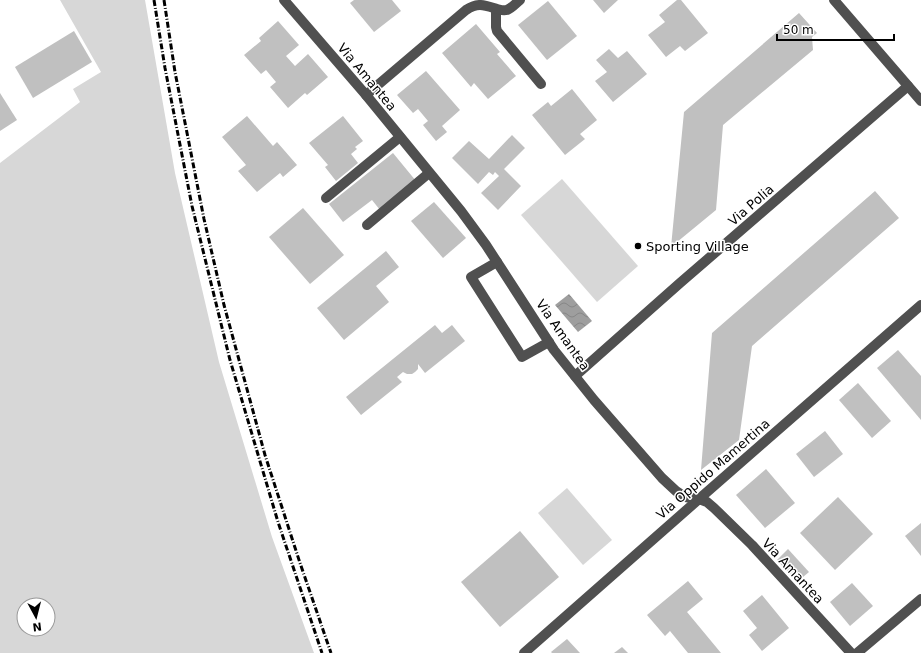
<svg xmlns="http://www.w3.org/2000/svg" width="921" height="653" font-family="'DejaVu Sans',sans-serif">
  <defs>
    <pattern id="water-waves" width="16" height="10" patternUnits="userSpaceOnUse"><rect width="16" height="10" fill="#9e9e9e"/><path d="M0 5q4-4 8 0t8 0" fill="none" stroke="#868686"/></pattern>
  </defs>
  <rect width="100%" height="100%" fill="#fff"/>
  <!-- green -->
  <g fill="#d7d7d7" fill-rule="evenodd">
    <path d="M 60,0 L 145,0 L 175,173 L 219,362 L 272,537 L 314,653 L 0,653 L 0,163 L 80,102 L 73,89 L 101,72 ZM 24,605 L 48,605 L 48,629 L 24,629 Z"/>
    <polygon points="562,179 638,266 597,302 521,215"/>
    <polygon points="567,488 612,540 583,565 538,513"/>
  </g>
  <!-- water -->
  <polygon fill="url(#water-waves)" points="569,294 592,321 578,332 555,305"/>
  <!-- building -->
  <g fill="#c0c0c0">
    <polygon points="354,0 392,0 401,11 374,32 350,3"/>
    <polygon points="593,0 618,0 604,13"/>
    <polygon points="677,0 681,0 708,33 685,51 680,46 666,57 648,35 665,22 659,15"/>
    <polygon points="548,1 577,36 547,60 518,25"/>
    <polygon points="799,13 817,33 812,37 813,50 723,125 716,210 671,247 684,112"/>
    <polygon points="278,21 299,45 286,56 295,66 308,54 328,77 307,95 305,93 288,108 270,87 276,82 266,70 261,74 244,55 261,41 259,38"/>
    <polygon points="476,24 500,52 497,54 516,76 488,99 474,83 471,87 442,53"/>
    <polygon points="74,31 92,62 33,98 15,67"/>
    <polygon points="609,49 618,58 627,51 647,74 613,102 595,81 607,72 596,60"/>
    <polygon points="426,71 460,110 442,126 447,132 436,141 423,125 428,121 418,109 413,113 397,95"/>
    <polygon points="572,89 597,120 580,134 585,139 565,155 532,115 548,102 551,106"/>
    <polygon points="0,93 17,120 0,131"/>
    <polygon points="247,116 273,146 277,142 297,165 283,177 280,173 257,192 238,171 246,165 222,137"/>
    <polygon points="343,116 363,141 355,147 357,149 351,154 358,163 336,181 325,167 328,165 309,143"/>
    <polygon points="512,135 525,148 504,169 521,186 498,210 481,193 499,176 495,172 493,175 489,172 478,184 452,158 469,141 489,159"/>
    <polygon points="393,153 416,181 380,210 372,200 343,222 329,204"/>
    <polygon points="875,191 899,218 752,346 739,440 701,470 712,333"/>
    <polygon points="434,202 466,238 443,258 411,221"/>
    <polygon points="303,208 344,255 310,284 269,237"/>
    <polygon points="386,251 399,267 376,286 389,302 344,340 317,308"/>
    <polygon points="435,325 442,333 452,325 465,341 425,373 418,364 418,369 415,372 412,374 407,374 403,372 397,377 402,382 361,415 346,397"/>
    <polygon points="898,350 921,376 921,420 877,368"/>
    <polygon points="858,383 891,421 872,438 839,400"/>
    <polygon points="825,431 843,454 814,477 796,454"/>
    <polygon points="766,469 795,503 765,528 736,495"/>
    <polygon points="838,497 873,534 835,570 800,533"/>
    <polygon points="921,523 921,556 905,536"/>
    <polygon points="520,531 559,577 500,627 461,582"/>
    <polygon points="788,549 809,572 797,582 777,560"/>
    <polygon points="688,581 703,599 687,612 721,653 688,653 670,631 665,636 647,615"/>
    <polygon points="852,583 873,606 850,626 830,602"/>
    <polygon points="762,595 789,628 762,651 749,635 757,628 743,611"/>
    <polygon points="567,639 580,653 552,653 551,652"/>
    <polygon points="622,647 628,653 614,653"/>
  </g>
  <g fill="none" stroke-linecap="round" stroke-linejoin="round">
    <!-- minor -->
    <g stroke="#505050" stroke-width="10">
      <polyline points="284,0 366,95 461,211 486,245 554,350 594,400 662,478 676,491 685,497 699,499 707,502 714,508 752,545 851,653"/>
      <polyline points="834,0 921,101"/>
      <polyline points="496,9 496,27 497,31 541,84"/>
      <path d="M 366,95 L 466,10 C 478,2 484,5 497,9 C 501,10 503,11 507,10 C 512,8 516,3 520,0"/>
      <polyline points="326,198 400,137"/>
      <polyline points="367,225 429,173"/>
      <polyline points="497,262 471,277 522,357 549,342"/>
      <polyline points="575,376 680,283 908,86"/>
      <polyline points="524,653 699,499 921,305"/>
      <polyline points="857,653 921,599"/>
    </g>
    <!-- rail -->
    <g stroke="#000" stroke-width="3" stroke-dasharray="6 2 1 2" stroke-linecap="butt">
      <polyline points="154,0 165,68 192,206 230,360 278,522 322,653"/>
      <polyline points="164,0 175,72 204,219 224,305 265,455 300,563 331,653"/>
    </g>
  </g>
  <!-- markers -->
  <circle fill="#000" stroke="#fff" stroke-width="1.5" cx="638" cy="246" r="4"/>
  <g text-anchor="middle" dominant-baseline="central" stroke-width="3" stroke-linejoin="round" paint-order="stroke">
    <!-- street labels -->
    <g font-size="13" fill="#000" stroke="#fff">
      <text transform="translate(367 77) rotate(50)">Via Amantea</text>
      <text transform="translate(751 205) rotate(-41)">Via Polia</text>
      <text transform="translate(563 335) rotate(55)">Via Amantea</text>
      <text transform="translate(713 469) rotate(-41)">Via Oppido Mamertina</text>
      <text transform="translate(793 571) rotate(47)">Via Amantea</text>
    </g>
    <!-- poi labels -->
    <g font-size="13" fill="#000" stroke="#fff" text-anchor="start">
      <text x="646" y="246">Sporting Village</text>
    </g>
  </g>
  <!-- north arrow -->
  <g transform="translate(36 617) rotate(173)"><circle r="19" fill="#ffffff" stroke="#999999"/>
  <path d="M0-3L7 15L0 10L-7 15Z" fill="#000000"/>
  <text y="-6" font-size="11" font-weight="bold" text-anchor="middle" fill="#000000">N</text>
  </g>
  <!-- scale -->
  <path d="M777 34v6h117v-6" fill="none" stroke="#000000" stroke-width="2"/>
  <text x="783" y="34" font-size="12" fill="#000000" stroke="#ffffff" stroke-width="3" paint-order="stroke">50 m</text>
</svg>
